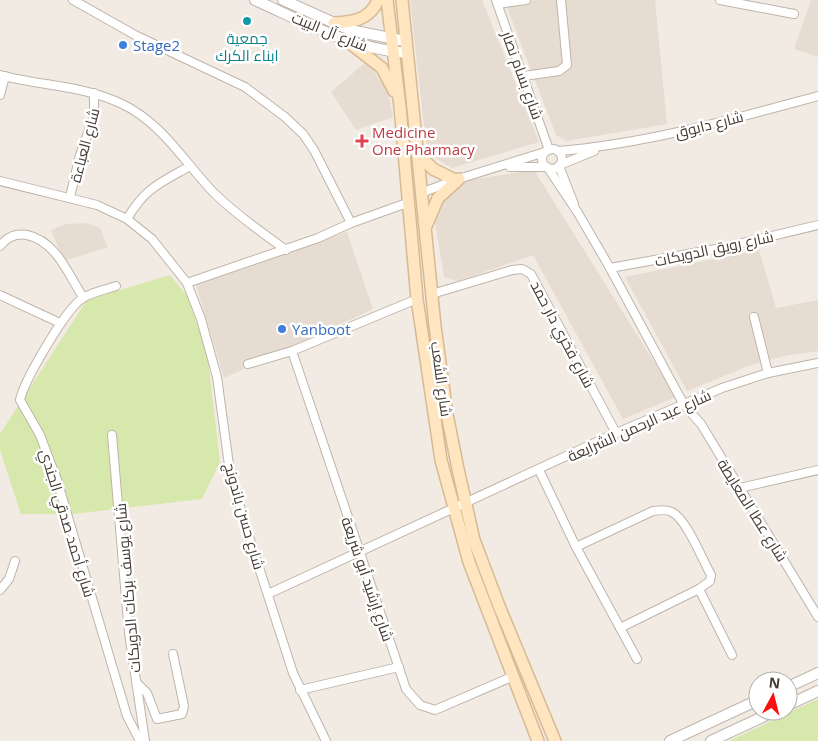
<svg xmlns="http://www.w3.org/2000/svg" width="818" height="741" font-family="'Open Sans',Cairo,sans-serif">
  <rect width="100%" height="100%" fill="#f2ebe3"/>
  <!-- residential -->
  <g fill="#e6dcd1">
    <polygon points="410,0 482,0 539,142 452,168 427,153"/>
    <polygon points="536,0 655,0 667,124 566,141 556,135 506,5"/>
    <polygon points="811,0 818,0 818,57 794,49"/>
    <polygon points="367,61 388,92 393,117 356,130 331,92"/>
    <polygon points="534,170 676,397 623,419 533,255 458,281 444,277 431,197 456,182"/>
    <polygon points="88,223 100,228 108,247 64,261 51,230 66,224"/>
    <polygon points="347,232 373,309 224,378 196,285"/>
    <polygon points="759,250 776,308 818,300 818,351 784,356 751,365 687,391 625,277"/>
  </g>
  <!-- green -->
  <g fill="#d6e8ab">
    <polygon points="170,275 187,296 207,352 220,462 202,499 73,514 21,514 0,450 0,434 87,300"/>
    <polygon points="818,699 818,741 729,741"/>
  </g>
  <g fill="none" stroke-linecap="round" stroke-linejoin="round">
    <defs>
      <g id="minor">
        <polyline points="73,0 135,35 245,87 285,117 303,134 314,150 351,223"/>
        <polyline points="496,0 549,150"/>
        <polyline points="720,0 794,14"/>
        <polyline points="498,4 526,0"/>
        <path d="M 0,75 C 41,86 83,85 122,104 C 161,122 185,163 214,193 C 236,214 261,232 286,250"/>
        <polyline points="524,76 559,71 567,65 561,0"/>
        <polyline points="0,95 5,76"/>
        <circle cx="552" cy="159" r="10"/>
        <path d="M 558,151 C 646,144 733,119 818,96"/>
        <polyline points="560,165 594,151"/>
        <polyline points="559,166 574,204"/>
        <polyline points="510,167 547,167"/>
        <polyline points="548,168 578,213 610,268 684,405 701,424 818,617"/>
        <polyline points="0,181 97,205 127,219 152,239 187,283 201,319 217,377 229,465 243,518 293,673 326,741"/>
        <polyline points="421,193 455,180 545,152"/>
        <polyline points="70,197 80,155 94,116 94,93"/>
        <path d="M 127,219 C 145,188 160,183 190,166"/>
        <path d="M 0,246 C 7,237 16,233 27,235 C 56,241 68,274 83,297"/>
        <polyline points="610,268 721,248 818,225"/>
        <polyline points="187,283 318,238 351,223 407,203"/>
        <path d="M 116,286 C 105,290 92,292 83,298 C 66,308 24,381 20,400 L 40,435 L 57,480 L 127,716 L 140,741"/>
        <polyline points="432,294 512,270 522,269 531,274 616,433"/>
        <polyline points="0,295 60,323"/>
        <polyline points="754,317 768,373"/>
        <polyline points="292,351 406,689 420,705 435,710 514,676"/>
        <polyline points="248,364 292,351 417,299"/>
        <polyline points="112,435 129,633 145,741"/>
        <polyline points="539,470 576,547 637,659"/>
        <polyline points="740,488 818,470"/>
        <path d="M 576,547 L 653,511 C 659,510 666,509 672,512 C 687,520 702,559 711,575 L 710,581 L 699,589 L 620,628"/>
        <polyline points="699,589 732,655"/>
        <polyline points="0,590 9,579 15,561"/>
        <polyline points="268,594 616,433 722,388 768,373 818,363"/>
        <polyline points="136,682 147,693 157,719 182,714 184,706 173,654"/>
        <polyline points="300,690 399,667"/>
      </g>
      <g id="tertiary">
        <path d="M 255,0 C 304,22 352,49 407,53"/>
        <polyline points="283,0 350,30 405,41"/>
        <polyline points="788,687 818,673"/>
        <polyline points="788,705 818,691"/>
        <polyline points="670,741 758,700"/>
        <polyline points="711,741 775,711"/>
      </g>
      <g id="secondary">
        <polyline points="387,0 400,107 417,299 441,460 469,562 538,741"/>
        <polyline points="402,0 435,326 447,414 458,469 474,540 499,606 555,741"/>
        <path d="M 334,23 C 353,22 370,20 378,0"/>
        <polyline points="347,41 382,68 394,91"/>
        <polyline points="416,152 433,169 455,180"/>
        <polyline points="426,226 438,198 459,179"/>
      </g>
    </defs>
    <!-- minor casing -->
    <use href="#minor" stroke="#c0b4a9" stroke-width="10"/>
    <!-- tertiary casing -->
    <use href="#tertiary" stroke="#c0b4a9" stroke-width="12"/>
    <!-- secondary casing -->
    <use href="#secondary" stroke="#d6ba94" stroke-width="14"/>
    <!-- minor -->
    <use href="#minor" stroke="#fff" stroke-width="8"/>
    <!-- tertiary -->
    <use href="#tertiary" stroke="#fff" stroke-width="10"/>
    <!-- secondary -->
    <use href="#secondary" stroke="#ffe6c0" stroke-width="11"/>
  </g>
  <!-- markers -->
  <circle fill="#0f9aa8" stroke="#fff" stroke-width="2" cx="247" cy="21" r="5"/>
  <g fill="#3f7fe0" stroke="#fff" stroke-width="2">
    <circle cx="123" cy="45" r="5"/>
    <circle cx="282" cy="329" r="5"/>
  </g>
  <path fill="#e0444e" stroke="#fff" stroke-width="2" d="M359.5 133.5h5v5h5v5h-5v5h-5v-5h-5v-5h5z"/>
  <g text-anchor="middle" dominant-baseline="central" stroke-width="5" stroke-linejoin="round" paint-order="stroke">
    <!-- street labels -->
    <g font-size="15" fill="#443b33" stroke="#fff">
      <text transform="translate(330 31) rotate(22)">شارع آل البيت</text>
      <text transform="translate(523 75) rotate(70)">شارع بسام نصار</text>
      <text transform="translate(709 124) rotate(-14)">شارع دابوق</text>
      <text transform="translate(84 145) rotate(-75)">شارع العباءة</text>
      <text transform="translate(714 248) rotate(-12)">شارع رويق الدويكات</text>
      <text transform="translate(563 334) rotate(62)">شارع فخري دار حمد</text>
      <text transform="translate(442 379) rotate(82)">شارع الشعب</text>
      <text transform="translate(639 425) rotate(-24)">شارع عبد الرحمن الشرايعة</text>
      <text transform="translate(753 510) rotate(58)">شارع عطا المعايطة</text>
      <text transform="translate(245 516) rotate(74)">شارع حسن باندونج</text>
      <text transform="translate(68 523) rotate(73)">شارع أحمد صدقي الجندي</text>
      <text transform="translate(368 579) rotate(71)">شارع إرشيد أبو شريعة</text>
      <text transform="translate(127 588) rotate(-95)">شارع يوسف بركات الدويكات</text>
    </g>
    <!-- culture labels -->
    <g font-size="15" fill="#0d838f" stroke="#fff">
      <text x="247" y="38">جمعية<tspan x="247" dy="17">ابناء الكرك</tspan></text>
    </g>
    <!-- shop labels -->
    <g font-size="15" fill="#366cbe" stroke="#fff" text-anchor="start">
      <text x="133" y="45">Stage2</text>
      <text x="292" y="329">Yanboot</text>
    </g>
    <!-- health labels -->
    <g font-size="15" fill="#be3a42" stroke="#fff" text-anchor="start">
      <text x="372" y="132">Medicine<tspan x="372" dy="17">One Pharmacy</tspan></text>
    </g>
  </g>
  <!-- north arrow -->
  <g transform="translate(773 696) rotate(7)"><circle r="24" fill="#ffffff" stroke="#b4b1ad"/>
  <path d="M0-4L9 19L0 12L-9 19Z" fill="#fd0f11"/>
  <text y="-8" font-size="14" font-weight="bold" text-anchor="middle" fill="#443b33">N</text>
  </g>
</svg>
